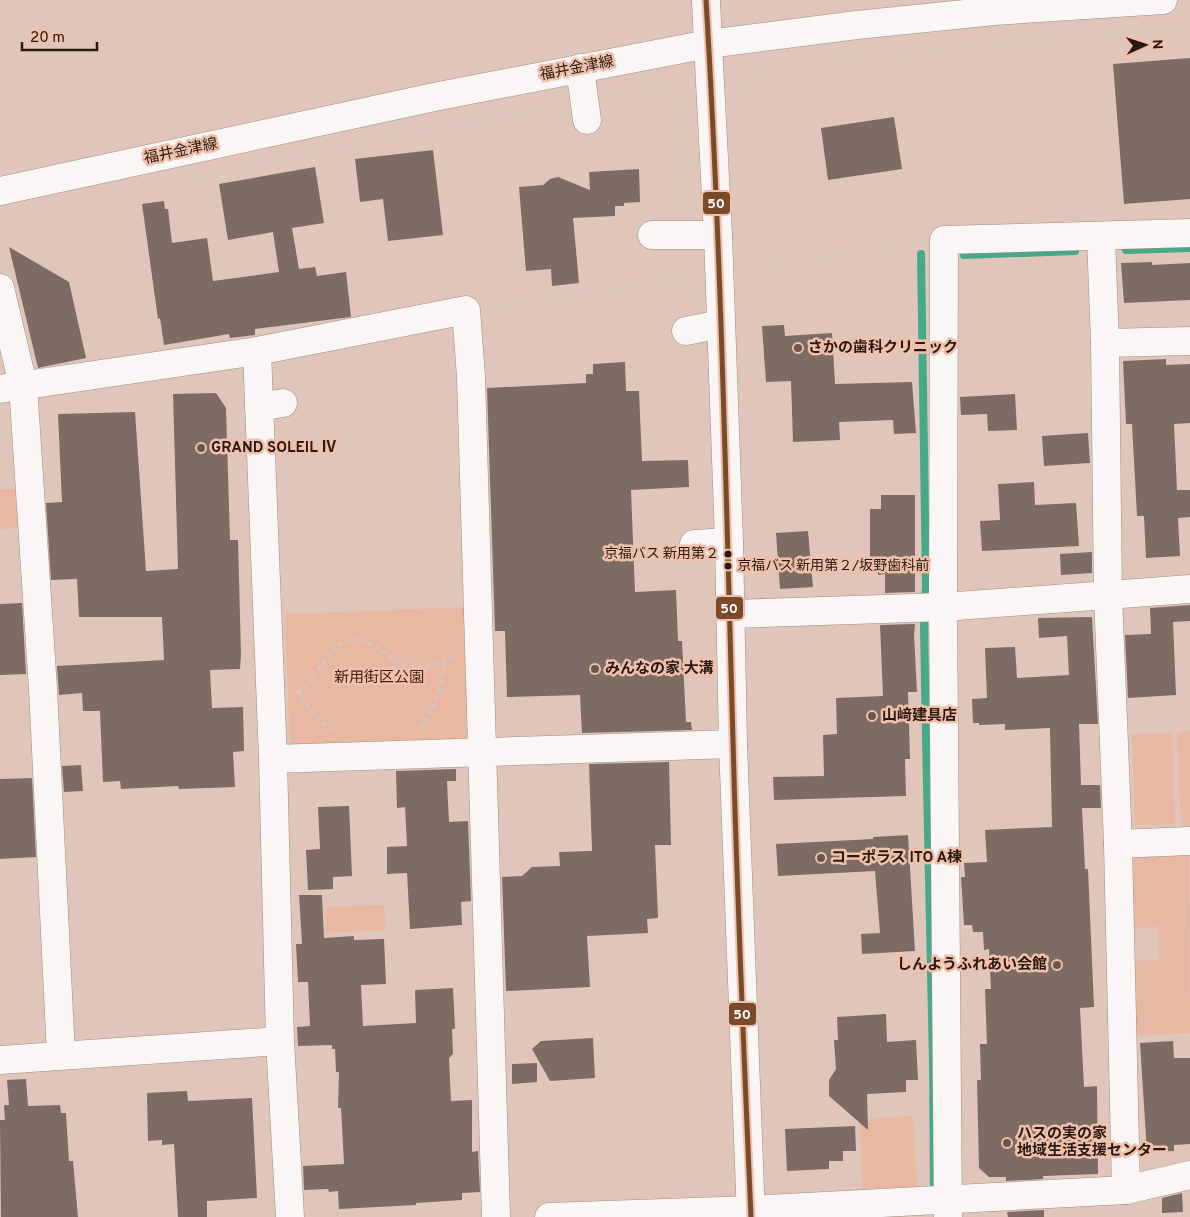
<svg xmlns="http://www.w3.org/2000/svg" width="1190" height="1217" font-family="Overpass,'Noto Sans JP',sans-serif">
  <rect width="100%" height="100%" fill="#e0c6ba"/>
  <!-- green -->
  <g fill="#e8b8a2">
    <polygon points="0,489 19,489 21,528 0,529"/>
    <polygon points="468,607 474,741 290,748 285,614"/>
    <polygon points="1190,731 1190,825 1181,826 1177,732"/>
    <polygon points="1172,733 1175,824 1135,825 1132,734"/>
    <polygon points="1189,845 1190,1033 1135,1036 1130,961 1159,960 1158,927 1132,928 1130,855"/>
    <polygon points="384,905 386,930 326,933 325,907"/>
    <polygon points="913,1116 917,1187 863,1190 859,1119"/>
  </g>
  <g fill="none" stroke-linecap="round" stroke-linejoin="round">
    <!-- stream -->
    <g stroke="#46a988" stroke-width="8">
      <polyline points="1126,250 1190,248"/>
      <polyline points="921,254 926,586 924,625 926,739 933,1064 934,1195"/>
      <polyline points="964,255 1075,251"/>
    </g>
  </g>
  <!-- building -->
  <g fill="#7e6b63">
    <polygon points="1190,58 1190,199 1124,204 1113,64"/>
    <polygon points="894,117 902,169 828,180 821,128"/>
    <polygon points="433,150 443,235 388,241 383,199 360,202 355,159"/>
    <polygon points="315,167 324,223 292,228 299,269 315,267 317,276 346,272 351,317 255,329 255,335 230,338 229,334 164,345 160,318 158,319 142,204 164,201 165,209 168,209 172,243 207,238 213,281 279,272 273,232 228,240 219,184"/>
    <polygon points="639,169 640,202 624,203 624,206 615,206 615,216 573,218 579,283 552,286 551,269 526,271 519,187 543,185 550,179 558,177 590,190 589,172"/>
    <polygon points="9,247 69,282 86,358 38,368"/>
    <polygon points="1152,262 1152,265 1190,263 1190,300 1124,303 1121,263"/>
    <polygon points="784,325 785,336 832,333 835,384 912,382 916,433 894,434 893,420 839,422 840,440 793,442 791,381 766,382 762,326"/>
    <polygon points="1166,359 1166,365 1190,364 1190,423 1174,424 1177,490 1190,490 1190,517 1178,518 1180,556 1146,558 1144,516 1137,516 1132,424 1126,424 1123,361"/>
    <polygon points="625,362 626,391 639,391 642,461 688,460 689,487 631,490 635,592 676,590 678,641 682,641 686,722 691,722 692,730 582,733 580,695 507,697 505,631 495,631 487,388 586,383 586,374 593,374 593,364"/>
    <polygon points="216,393 226,408 230,540 238,540 241,655 240,669 210,670 212,708 243,707 244,751 233,752 235,787 179,789 178,786 121,789 120,781 103,782 100,711 83,711 82,693 59,695 57,666 164,660 162,617 79,617 77,579 51,580 46,503 62,502 58,414 135,412 146,571 178,569 173,394"/>
    <polygon points="1015,394 1017,430 988,431 987,414 961,415 960,397"/>
    <polygon points="1088,433 1090,463 1044,466 1042,436"/>
    <polygon points="1034,482 1035,505 1076,503 1079,546 982,551 980,521 1000,520 998,484"/>
    <polygon points="881,495 915,495 915,592 885,593 885,574 878,575 878,567 870,567 870,509 881,509"/>
    <polygon points="808,531 813,587 780,589 776,533"/>
    <polygon points="1092,552 1092,573 1061,575 1060,554"/>
    <polygon points="22,603 26,674 0,675 0,604"/>
    <polygon points="1190,605 1190,621 1173,622 1176,695 1128,698 1125,635 1151,634 1150,608"/>
    <polygon points="1092,617 1098,724 1079,724 1081,785 1100,785 1101,808 1082,808 1085,869 1088,869 1094,1007 1080,1008 1084,1087 1097,1086 1098,1174 1043,1176 1043,1179 1006,1181 1006,1177 989,1177 979,1168 977,1080 981,1080 980,1044 987,1044 985,989 991,989 989,949 984,950 983,932 973,932 972,925 964,925 961,877 965,877 964,863 987,862 985,830 1052,827 1050,728 1005,730 1005,724 979,725 979,723 973,723 972,699 987,698 985,648 1015,647 1017,678 1069,675 1067,636 1039,638 1038,618"/>
    <polygon points="915,624 914,635 917,692 908,692 910,759 905,759 906,796 774,800 773,777 824,776 823,735 837,734 836,698 883,696 880,625"/>
    <polygon points="669,762 671,845 655,845 658,918 647,919 648,933 587,936 590,987 506,991 502,877 522,876 532,867 560,866 559,852 592,851 589,764"/>
    <polygon points="81,765 83,791 64,792 62,766"/>
    <polygon points="456,769 456,781 447,781 449,822 468,821 471,901 461,902 462,925 410,929 407,873 387,874 387,847 407,846 405,807 397,808 396,771"/>
    <polygon points="32,778 36,857 0,859 0,779"/>
    <polygon points="349,806 352,876 333,877 333,889 308,890 306,850 320,849 318,807"/>
    <polygon points="908,835 915,951 862,954 861,934 880,933 875,871 778,876 776,844 873,839 873,837"/>
    <polygon points="299,895 322,895 324,938 354,936 354,940 384,939 386,984 361,985 363,1026 416,1023 415,990 453,988 455,1029 452,1029 453,1054 449,1058 451,1101 472,1100 472,1152 478,1151 480,1192 462,1193 462,1200 416,1203 416,1205 339,1209 338,1191 329,1192 328,1189 304,1190 303,1166 344,1164 341,1108 338,1108 339,1072 336,1072 335,1049 332,1049 332,1045 298,1046 297,1027 310,1026 308,982 298,982 296,944 302,944"/>
    <polygon points="886,1014 887,1042 916,1040 918,1080 906,1080 906,1092 867,1094 868,1130 829,1096 829,1080 836,1069 834,1040 838,1040 837,1017"/>
    <polygon points="593,1038 595,1078 550,1081 532,1049 541,1041"/>
    <polygon points="1173,1041 1174,1058 1190,1058 1190,1144 1174,1145 1174,1151 1147,1152 1140,1043"/>
    <polygon points="537,1063 537,1082 512,1084 512,1064"/>
    <polygon points="26,1079 28,1106 60,1105 61,1113 66,1113 69,1161 73,1161 78,1217 1,1217 0,1120 5,1120 4,1105 9,1105 7,1080"/>
    <polygon points="187,1091 188,1101 252,1098 257,1198 207,1201 207,1217 178,1217 174,1144 162,1145 162,1140 148,1141 147,1093"/>
    <polygon points="855,1126 856,1151 843,1151 843,1161 829,1161 829,1169 787,1171 785,1129"/>
    <polygon points="1182,1193 1183,1212 1162,1213 1162,1198"/>
    <polygon points="1044,1210 1044,1217 1008,1217 1007,1212"/>
  </g>
  <g fill="none" stroke-linecap="round" stroke-linejoin="round">
    <defs>
      <g id="minor">
        <polyline points="706,0 708,44"/>
        <polyline points="580,68 587,120"/>
        <polyline points="652,235 718,235"/>
        <polyline points="1101,237 1105,343 1108,595 1118,844 1126,1190"/>
        <polyline points="0,288 23,385 43,689 61,1055"/>
        <polyline points="686,331 721,324"/>
        <polyline points="1105,343 1190,341"/>
        <polyline points="257,351 273,759 280,1041 290,1217"/>
        <polyline points="0,389 257,351 466,310 471,377 496,1217"/>
        <polyline points="259,407 283,403"/>
        <polyline points="694,544 729,542"/>
        <polyline points="730,614 943,607 1190,589"/>
        <polyline points="273,759 733,744"/>
        <polyline points="1118,844 1190,841"/>
        <polyline points="0,1060 280,1041"/>
        <polyline points="549,1217 750,1210 1126,1190 1190,1175"/>
        <polyline points="948,1217 943,607 944,240 1190,233"/>
      </g>
      <g id="major">
        <polyline points="708,44 718,235 729,542 733,744 751,1217"/>
        <polyline points="0,191 439,96 708,44 857,25 994,11 1163,0"/>
      </g>
    </defs>
    <!-- minor casing -->
    <use href="#minor" stroke="#9f8c83" stroke-width="29"/>
    <!-- major casing -->
    <use href="#major" stroke="#9f8c83" stroke-width="29"/>
    <!-- path -->
    <g stroke="#d2c9c6" stroke-width="3" stroke-dasharray="4 4" stroke-linecap="butt">
      <polyline points="802,61 1119,33 1190,29"/>
      <polyline points="610,96 660,87 682,109 688,210"/>
      <polyline points="739,96 739,93 773,63"/>
      <polyline points="193,179 386,138 560,106"/>
      <polyline points="746,269 918,244"/>
      <polyline points="691,291 692,303"/>
      <polyline points="491,307 693,277"/>
      <path d="M 299,690 C 306,709 317,718 332,730"/>
      <path d="M 296,691 L 303,690 C 317,675 325,654 343,643 C 364,630 385,656 402,664 C 417,670 440,665 453,656"/>
      <path d="M 420,727 C 437,710 441,685 445,661"/>
    </g>
    <!-- minor -->
    <use href="#minor" stroke="#faf6f5" stroke-width="28"/>
    <!-- major -->
    <use href="#major" stroke="#faf6f5" stroke-width="28"/>
    <defs>
      <path id="bus-1" d="M 706,0 C 721,246 726,493 733,740 C 737,899 744,1058 751,1217"/>
    </defs>
    <!-- bus-1 casing -->
    <use href="#bus-1" stroke="#efc0ab" stroke-width="9"/>
    <!-- bus-1 -->
    <use href="#bus-1" stroke="#7a4b2a" stroke-width="5"/>
  </g>
  <!-- markers -->
  <g fill="#6a564c" stroke="#efc0ab" stroke-width="2">
    <circle cx="798" cy="348" r="5"/>
    <circle cx="201" cy="448" r="5"/>
    <circle cx="595" cy="669" r="5"/>
    <circle cx="872" cy="716" r="5"/>
    <circle cx="821" cy="858" r="5"/>
    <circle cx="1057" cy="965" r="5"/>
    <circle cx="1007" cy="1143" r="5"/>
  </g>
  <g fill="#2a1911" stroke="#efc0ab" stroke-width="2">
    <circle cx="728" cy="554" r="4.5"/>
    <circle cx="728" cy="566" r="4.5"/>
  </g>
  <g text-anchor="middle" dominant-baseline="central" stroke-width="5" stroke-linejoin="round" paint-order="stroke">
    <!-- bus labels -->
    <g font-size="14" fill="#2a1911" stroke="#efc0ab" text-anchor="end">
      <text x="719" y="554">京福バス 新用第２</text>
      <text x="737" y="566" text-anchor="start">京福バス 新用第２/坂野歯科前</text>
    </g>
    <!-- street labels -->
    <g font-size="15" fill="#2a1911" stroke="#efc0ab">
      <text transform="translate(577 69) rotate(-11)">福井金津線</text>
      <text transform="translate(181 152) rotate(-12)">福井金津線</text>
    </g>
    <!-- poi labels -->
    <g font-size="15" font-weight="bold" fill="#2a1911" stroke="#efc0ab" text-anchor="start">
      <text x="808" y="348">さかの歯科クリニック</text>
      <text x="211" y="448">GRAND SOLEIL Ⅳ</text>
      <text x="605" y="669">みんなの家 大溝</text>
      <text x="882" y="716">山﨑建具店</text>
      <text x="831" y="858">コーポラス ITO A棟</text>
      <text x="1047" y="965" text-anchor="end">しんようふれあい会館</text>
      <text x="1017" y="1134">ハスの実の家<tspan x="1017" dy="17">地域生活支援センター</tspan></text>
    </g>
    <!-- park labels -->
    <g font-size="15" fill="#421e0c" stroke="#efc0ab">
      <text x="379" y="678">新用街区公園</text>
    </g>
  </g>
  <g stroke="#efc0ab" stroke-width="2">
    <rect x="702" y="191" width="29" height="24" rx="5" fill="#7a4b2a"/>
    <rect x="715" y="596" width="29" height="24" rx="5" fill="#7a4b2a"/>
    <rect x="728" y="1002" width="29" height="24" rx="5" fill="#7a4b2a"/>
  </g>
  <g font-size="14" text-anchor="middle" font-weight="bold" fill="#fff">
    <text x="716" y="208">50</text>
    <text x="729" y="613">50</text>
    <text x="742" y="1019">50</text>
  </g>
  <!-- north arrow -->
  <g transform="translate(1145 45) rotate(87)" stroke="#efc0ab" stroke-width="4" paint-order="stroke">
  <path d="M0-4L9 19L0 12L-9 19Z" fill="#2a1911"/>
  <text y="-8" font-size="14" font-weight="bold" text-anchor="middle" fill="#2a1911">N</text>
  </g>
  <!-- scale -->
  <path d="M22 42v8h75v-8" fill="none" stroke="#2a1911" stroke-width="2.5"/>
  <text x="30" y="42" font-size="15" fill="#2a1911" stroke="#efc0ab" stroke-width="4" paint-order="stroke">20 m</text>
</svg>
